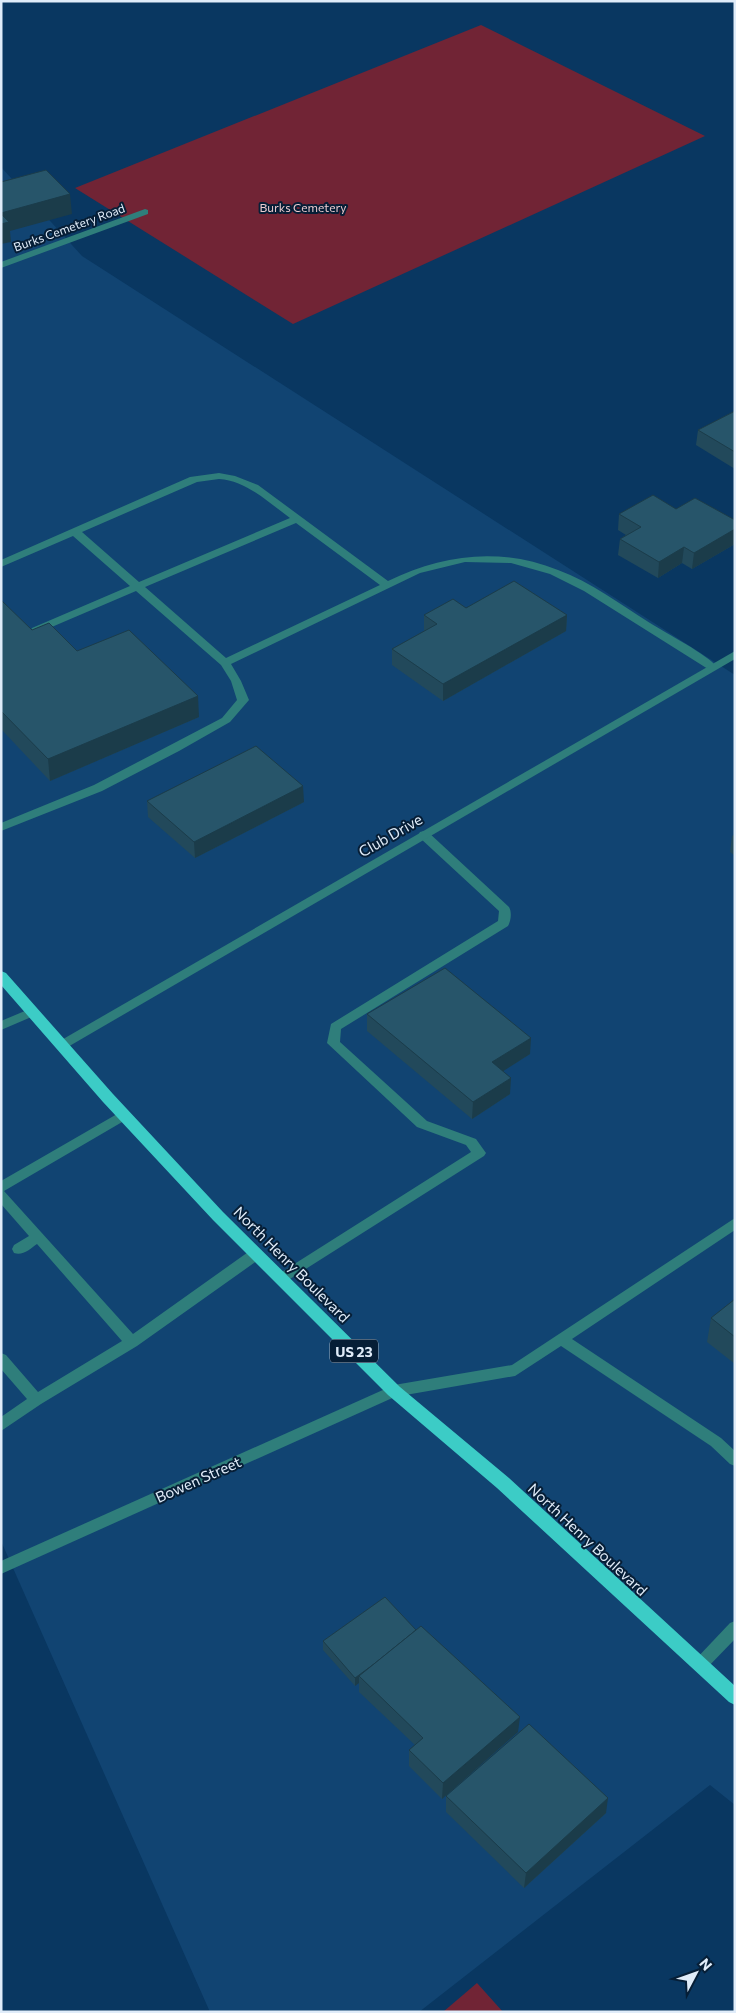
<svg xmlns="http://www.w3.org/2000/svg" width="736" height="2013" font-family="Commissioner,sans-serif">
  <rect width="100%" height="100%" fill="#093761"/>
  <!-- built -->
  <polygon fill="#114472" points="1,167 82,256 735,675 735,1805 710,1785 419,2012 210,2012 1,1541"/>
  <!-- green -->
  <g fill="#712435">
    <polygon points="481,25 705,136 293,324 75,188"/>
    <polygon points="477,1983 503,2012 443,2012"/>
  </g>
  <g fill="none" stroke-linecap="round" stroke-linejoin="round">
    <!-- service -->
    <g fill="#2f7e7b" fill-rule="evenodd">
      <path d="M 219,473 L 235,476 L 258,485 L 388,581 C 443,554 500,547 558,570 C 591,582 621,605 650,623 C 666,633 708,655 717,667 L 712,670 L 708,669 L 584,591 L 550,574 L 511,563 L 465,562 L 420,573 L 231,664 L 241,681 L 249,700 L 230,722 L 179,751 L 102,791 L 1,831 L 1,823 L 94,785 L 222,718 L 237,700 L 231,681 L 221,665 L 136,591 L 40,632 L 32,632 L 31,630 L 32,628 L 130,586 L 73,536 L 1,567 L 1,560 L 190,477 ZM 219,479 C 247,481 268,502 290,518 L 139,582 L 82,532 L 197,482 ZM 296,523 L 380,585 L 226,658 L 145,587 Z"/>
      <path d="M 424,831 L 428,832 L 509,907 C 512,912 511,921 508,926 L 341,1029 L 340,1042 L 427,1121 L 476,1139 L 486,1153 L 484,1156 L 282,1284 L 277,1283 L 275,1279 L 277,1275 L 471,1152 L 466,1145 L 417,1127 L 327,1043 L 331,1024 L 498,921 L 499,911 L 420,838 L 418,835 L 420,832 Z"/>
      <polygon points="32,1008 36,1009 38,1012 36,1015 1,1030 1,1021"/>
      <path d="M 124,1110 L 129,1112 L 131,1115 L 129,1118 L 4,1191 L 133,1334 L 251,1250 L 256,1249 L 261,1250 L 263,1254 L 261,1258 L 137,1346 L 41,1404 L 1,1431 L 1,1417 L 27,1399 L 1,1369 L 1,1353 L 6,1355 L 38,1392 L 122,1341 L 37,1244 C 30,1249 23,1256 14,1253 L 12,1249 L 14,1245 L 29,1236 L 1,1204 L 1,1181 Z"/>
      <polygon points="735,1218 735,1230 572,1339 721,1438 735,1451 735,1466 730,1464 711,1446 561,1346 515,1376 394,1397 389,1395 387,1391 389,1387 394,1385 512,1365"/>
      <polygon points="735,1621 735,1639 705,1670 700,1672 695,1670 692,1665 695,1660 730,1623"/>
    </g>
    <!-- minor -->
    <g fill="#2f7e7b" fill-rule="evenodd">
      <polygon points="145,209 148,210 148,214 1,268 1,262"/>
      <polygon points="735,651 735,659 66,1048 58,1048 56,1045 58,1042"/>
      <polygon points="394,1385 399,1387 401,1391 399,1395 1,1574 1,1561"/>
    </g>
    <!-- trunk -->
    <polygon fill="#3cccc6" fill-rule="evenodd" points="1,971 6,973 113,1094 223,1212 400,1387 509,1478 735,1686 735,1705 729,1702 497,1488 388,1395 213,1220 103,1102 1,985"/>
  </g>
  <!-- wall -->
  <g fill="#22495b">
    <polygon points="735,411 735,469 696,445 698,430"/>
    <polygon points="676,509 735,520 735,544 692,569 682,563 658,578 618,555 620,539 626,535 618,530 619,514"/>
    <polygon points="1,601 32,630 77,651 199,717 50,781 1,729"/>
    <polygon points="466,608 567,615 566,631 443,701 392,665 392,649 424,631 424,615"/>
    <polygon points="147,801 304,802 195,858 148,817"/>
    <polygon points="735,834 735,856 730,852 732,836"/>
    <polygon points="367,1014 530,1054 503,1071 510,1094 472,1119 367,1031"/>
    <polygon points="735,1299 735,1364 707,1342 711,1318"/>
    <polygon points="416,1630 518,1732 442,1799 409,1766 409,1750 415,1745 359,1692 359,1683 355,1686 323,1650 323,1641"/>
    <polygon points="446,1796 606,1813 524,1888 446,1812"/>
  </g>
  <!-- shaded-wall -->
  <g fill="#1b3c4a">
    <polygon points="70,194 72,214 10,231 11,242 1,244 1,213"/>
    <polygon points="735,529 735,544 692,569 694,553"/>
    <polygon points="684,547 682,563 658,578 659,562"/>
    <polygon points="567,615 566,631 443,701 443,684"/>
    <polygon points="198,696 199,717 50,781 48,759"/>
    <polygon points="303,786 304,802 195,858 194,842"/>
    <polygon points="531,1038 530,1054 491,1079 492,1062"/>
    <polygon points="511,1078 510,1094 472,1119 473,1102"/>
    <polygon points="418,1632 359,1676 359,1683 355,1686 355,1678"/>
    <polygon points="520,1717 518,1732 442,1799 443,1783"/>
    <polygon points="608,1798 606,1813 524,1888 526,1873"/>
  </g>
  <!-- building -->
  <g fill="#27556a" stroke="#1b3c4a">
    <polygon points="46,170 70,194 1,213 1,182"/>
    <polygon points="1,214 9,222 1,224"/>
    <polygon points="735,411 735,452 698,430"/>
    <polygon points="653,495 676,509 695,498 735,520 735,529 694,553 684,547 659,562 620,539 641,527 619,514"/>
    <polygon points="514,581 567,615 443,684 392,649 437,624 424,615 453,599 466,608"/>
    <polygon points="1,601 2,601 32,630 49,623 77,651 129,630 198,696 48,759 1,711"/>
    <polygon points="256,746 303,786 194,842 147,801"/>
    <polygon points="445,968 531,1038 492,1062 511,1078 473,1102 367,1014"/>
    <polygon points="735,1299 735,1337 711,1318"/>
    <polygon points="385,1597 416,1630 374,1664 355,1678 323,1641"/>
    <polygon points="421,1626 520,1717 443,1783 409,1750 423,1738 359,1676"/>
    <polygon points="529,1724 608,1798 526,1873 446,1796"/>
  </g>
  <g text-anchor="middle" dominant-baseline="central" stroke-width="4" stroke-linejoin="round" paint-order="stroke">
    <!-- far-park labels -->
    <g font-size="12" fill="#eccbcf" stroke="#061e36">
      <text x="303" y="207">Burks Cemetery</text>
    </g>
    <!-- far-street labels -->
    <g font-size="12" fill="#e0ecf9" stroke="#061e36">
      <text transform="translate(69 227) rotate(-20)">Burks Cemetery Road</text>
    </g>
    <!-- shield labels -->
    <rect fill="#061e36" stroke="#9faebe" stroke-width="1" x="330" y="1339.5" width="48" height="23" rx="4"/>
    <g font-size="14" font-weight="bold" fill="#e0ecf9">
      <text x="354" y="1351">US 23</text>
    </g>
    <!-- street labels -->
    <g font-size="15" fill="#e0ecf9" stroke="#061e36">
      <text transform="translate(390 835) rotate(-30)">Club Drive</text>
      <text transform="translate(292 1264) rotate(45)">North Henry Boulevard</text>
      <text transform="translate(198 1479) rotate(-24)">Bowen Street</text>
      <text transform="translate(588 1539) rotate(43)">North Henry Boulevard</text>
    </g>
  </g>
  <!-- border -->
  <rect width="736" height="2013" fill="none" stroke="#e0ecf9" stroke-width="5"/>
  <!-- north arrow -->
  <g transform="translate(696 1973) rotate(49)" stroke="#061e36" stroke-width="4" paint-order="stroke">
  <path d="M0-4L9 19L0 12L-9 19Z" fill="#e0ecf9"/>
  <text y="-8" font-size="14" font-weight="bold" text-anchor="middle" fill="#e0ecf9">N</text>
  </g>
</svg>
